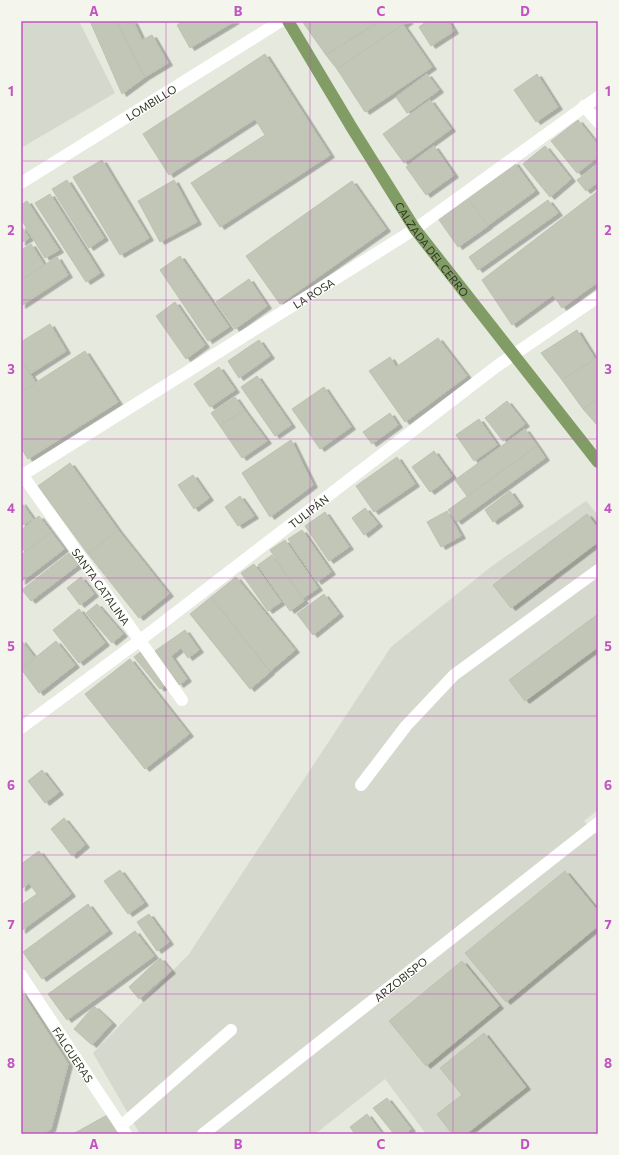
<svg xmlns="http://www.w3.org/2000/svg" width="619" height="1155" font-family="Commissioner,sans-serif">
  <defs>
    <filter id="shadow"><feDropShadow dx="4.5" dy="2.5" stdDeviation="0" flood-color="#0004"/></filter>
  </defs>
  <rect width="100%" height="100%" fill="#e5e9de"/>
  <!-- built -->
  <g fill="#d5d8cc">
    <polygon points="21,21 79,21 115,93 21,148"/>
    <polygon points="586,501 598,515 598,810 584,821 598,836 598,1134 426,1134 385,1079 315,1134 140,1134 93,1053 189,954 391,647 492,566"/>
  </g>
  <!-- building -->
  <g fill="#c1c6b6" stroke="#bcc2b1" filter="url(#shadow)">
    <polygon points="90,21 117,21 145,77 122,94"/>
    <polygon points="117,21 133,21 142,40 152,35 168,63 145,77"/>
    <polygon points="183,21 235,21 190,48 177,25"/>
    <polygon points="302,21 379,21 326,55"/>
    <polygon points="381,21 409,21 337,69 326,55"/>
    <polygon points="427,21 448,21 454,31 431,46 419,27"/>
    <polygon points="403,25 432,67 365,112 337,69"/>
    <polygon points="265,54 330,155 220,227 191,183 265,135 255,119 169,175 143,134"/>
    <polygon points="427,74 439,90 407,113 396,97"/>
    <polygon points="537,74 558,107 536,122 514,90"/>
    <polygon points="430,100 451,129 404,163 383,134"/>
    <polygon points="578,120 598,145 598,157 577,173 551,141"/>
    <polygon points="434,146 454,175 426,195 406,167"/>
    <polygon points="545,146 571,179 550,197 523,164"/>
    <polygon points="102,160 149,238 120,255 73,177"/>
    <polygon points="514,162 535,191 487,226 466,196"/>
    <polygon points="598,164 598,182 586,191 577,180"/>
    <polygon points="67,180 104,238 89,248 52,189"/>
    <polygon points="174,180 197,222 160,242 138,201"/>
    <polygon points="352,181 386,229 280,304 246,256"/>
    <polygon points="598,191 598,282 562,308 553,295 512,325 482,280"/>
    <polygon points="50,194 100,273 86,282 35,203"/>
    <polygon points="466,196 488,226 458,247 437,217"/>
    <polygon points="548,200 558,213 478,270 469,257"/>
    <polygon points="27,201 59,250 45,258 21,219 21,205"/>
    <polygon points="21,226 29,238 21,243"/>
    <polygon points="31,244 44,265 21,280 21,250"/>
    <polygon points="180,256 229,327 208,341 160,270"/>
    <polygon points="57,257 68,275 21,306 21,280"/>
    <polygon points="249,279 267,306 235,329 216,302"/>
    <polygon points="175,302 205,345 186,359 156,316"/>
    <polygon points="50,324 66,351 30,374 21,360 21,342"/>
    <polygon points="577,330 595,359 562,380 541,353"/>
    <polygon points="438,338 467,376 405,422 369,371 390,357 396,367"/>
    <polygon points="259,340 270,356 239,378 228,361"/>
    <polygon points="85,351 118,402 28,459 21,448 21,392"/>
    <polygon points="598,357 598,398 583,409 562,380"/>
    <polygon points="21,360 36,383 21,392"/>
    <polygon points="219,367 235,390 210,407 194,384"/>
    <polygon points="257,376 291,425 275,436 241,387"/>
    <polygon points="324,387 351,427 320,449 292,409"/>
    <polygon points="235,397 244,410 220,426 211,413"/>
    <polygon points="598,399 598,426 583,409"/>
    <polygon points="507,401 525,424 503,441 485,418"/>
    <polygon points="244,410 267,441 242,458 220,426"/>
    <polygon points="390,413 398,425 372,444 363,432"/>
    <polygon points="479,419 497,445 474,461 456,435"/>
    <polygon points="525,429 537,446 467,496 455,480"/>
    <polygon points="291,440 313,485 270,517 242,473"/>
    <polygon points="537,446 545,458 457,522 448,510"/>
    <polygon points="434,451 452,476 430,492 412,467"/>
    <polygon points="397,457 415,484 374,512 356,486"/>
    <polygon points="70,463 118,530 88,554 38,486"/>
    <polygon points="193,475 209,498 194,509 178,485"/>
    <polygon points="510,491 519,504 493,522 485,510"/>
    <polygon points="240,496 254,516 238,526 225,507"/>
    <polygon points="21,502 33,519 21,526"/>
    <polygon points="365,508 378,524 364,535 352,518"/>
    <polygon points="447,511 461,536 441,547 427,522"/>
    <polygon points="325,512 349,547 329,561 305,526"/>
    <polygon points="587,514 598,528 598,542 511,608 493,585"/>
    <polygon points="39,516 51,532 25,552 21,547 21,530"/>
    <polygon points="118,530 169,594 139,618 88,554"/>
    <polygon points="302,530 331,572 317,582 288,539"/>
    <polygon points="51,532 64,549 21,582 21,555"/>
    <polygon points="285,540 318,588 303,598 270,550"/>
    <polygon points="69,553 78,565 31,601 22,590"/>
    <polygon points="272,555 304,601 290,611 258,565"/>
    <polygon points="254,564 281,602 268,611 241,573"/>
    <polygon points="81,577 94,594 80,605 67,588"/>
    <polygon points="236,577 295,650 270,671 211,597"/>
    <polygon points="324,594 339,614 313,635 297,614"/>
    <polygon points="211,597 270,672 250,689 190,614"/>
    <polygon points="97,604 123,634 112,643 86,613"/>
    <polygon points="79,609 105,643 79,663 53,630"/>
    <polygon points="598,614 598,647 525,701 509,680"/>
    <polygon points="185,630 199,650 188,658 181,648 171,656 187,679 179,685 155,651"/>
    <polygon points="21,640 35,658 21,669"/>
    <polygon points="56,641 75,665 39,693 21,669"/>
    <polygon points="143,650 166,684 160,689 134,657"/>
    <polygon points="130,659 189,734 145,769 85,694"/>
    <polygon points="42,770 59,792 45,803 28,781"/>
    <polygon points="64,818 85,845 72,856 51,829"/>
    <polygon points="39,851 71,894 21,931 21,905 37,894 29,883 21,889 21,864"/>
    <polygon points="120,870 144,903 128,914 104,881"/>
    <polygon points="565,871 598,911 598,926 506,1002 465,953"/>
    <polygon points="88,904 108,931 42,979 23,952"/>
    <polygon points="149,914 169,942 157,951 137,922"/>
    <polygon points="135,931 154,956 67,1020 48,994"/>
    <polygon points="160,958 171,971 139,999 129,987"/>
    <polygon points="462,961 499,1006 426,1066 389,1021"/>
    <polygon points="21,991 68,1064 51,1129 43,1134 21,1134"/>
    <polygon points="94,1006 112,1023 92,1045 74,1029"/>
    <polygon points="484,1033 526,1087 466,1134 452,1134 437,1114 462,1095 440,1068"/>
    <polygon points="387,1098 411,1129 405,1134 394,1134 373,1108"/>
    <polygon points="109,1114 119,1134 73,1134"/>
    <polygon points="367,1114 382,1134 355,1134 350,1127"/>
  </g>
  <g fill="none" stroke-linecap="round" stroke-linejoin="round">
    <!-- minor -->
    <g stroke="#fff" stroke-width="12">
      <polyline points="584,106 598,122"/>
      <path id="s1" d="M 21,183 L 281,21"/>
      <path id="s2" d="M 21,473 L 182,700"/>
      <path id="s3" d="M 21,476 L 415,229 L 598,97"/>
      <path id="s4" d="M 21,728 L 139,641 L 497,366 L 598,297"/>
      <polyline points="361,785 406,726 454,675 598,570"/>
      <path id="s5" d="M 21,975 L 126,1134"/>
      <polyline points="121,1126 231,1030"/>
      <path id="s6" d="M 203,1134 L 598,823"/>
    </g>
    <!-- major -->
    <path stroke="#819c64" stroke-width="12" id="s7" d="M 288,21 L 352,128 L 415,229 L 598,462"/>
  </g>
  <!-- grid -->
  <path fill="none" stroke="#c353c2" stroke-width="1" stroke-opacity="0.55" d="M 166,21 L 166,1134M 310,21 L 310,1134M 453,21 L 453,1134M 21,161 L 598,161M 21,300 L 598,300M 21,439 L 598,439M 21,578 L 598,578M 21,716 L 598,716M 21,855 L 598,855M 21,994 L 598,994"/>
  <g text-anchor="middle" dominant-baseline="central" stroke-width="3" stroke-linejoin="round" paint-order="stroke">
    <!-- street labels -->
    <g font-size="11" fill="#2c3720" stroke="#f4f6ee">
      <text stroke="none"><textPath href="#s1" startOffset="153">LOMBILLO</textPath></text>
      <text stroke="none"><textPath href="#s7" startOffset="270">CALZADA DEL CERRO</textPath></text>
      <text stroke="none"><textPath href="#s3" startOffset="345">LA ROSA</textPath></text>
      <text stroke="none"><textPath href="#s4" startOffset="360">TULIPÁN</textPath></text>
      <text stroke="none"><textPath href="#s2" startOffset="139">SANTA CATALINA</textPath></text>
      <text stroke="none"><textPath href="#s6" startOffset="251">ARZOBISPO</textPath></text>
      <text stroke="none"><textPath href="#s5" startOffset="95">FALGUERAS</textPath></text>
    </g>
  </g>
  <!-- border -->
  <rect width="619" height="1155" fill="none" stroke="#f4f6ee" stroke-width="44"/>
  <rect x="22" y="22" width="575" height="1111" fill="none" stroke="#c353c2" stroke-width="1.5"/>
  <g font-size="13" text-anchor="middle" font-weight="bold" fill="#c353c2">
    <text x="94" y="16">A</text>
    <text x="238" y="16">B</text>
    <text x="381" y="16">C</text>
    <text x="525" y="16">D</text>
    <text x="11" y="96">1</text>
    <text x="608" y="96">1</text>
    <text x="11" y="235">2</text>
    <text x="608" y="235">2</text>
    <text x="11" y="374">3</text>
    <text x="608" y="374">3</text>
    <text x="11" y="513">4</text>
    <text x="608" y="513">4</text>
    <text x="11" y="651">5</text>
    <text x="608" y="651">5</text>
    <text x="11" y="790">6</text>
    <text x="608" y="790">6</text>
    <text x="11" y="929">7</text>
    <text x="608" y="929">7</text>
    <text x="11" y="1068">8</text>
    <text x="608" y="1068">8</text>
    <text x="94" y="1149">A</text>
    <text x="238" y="1149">B</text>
    <text x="381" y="1149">C</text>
    <text x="525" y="1149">D</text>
  </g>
</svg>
